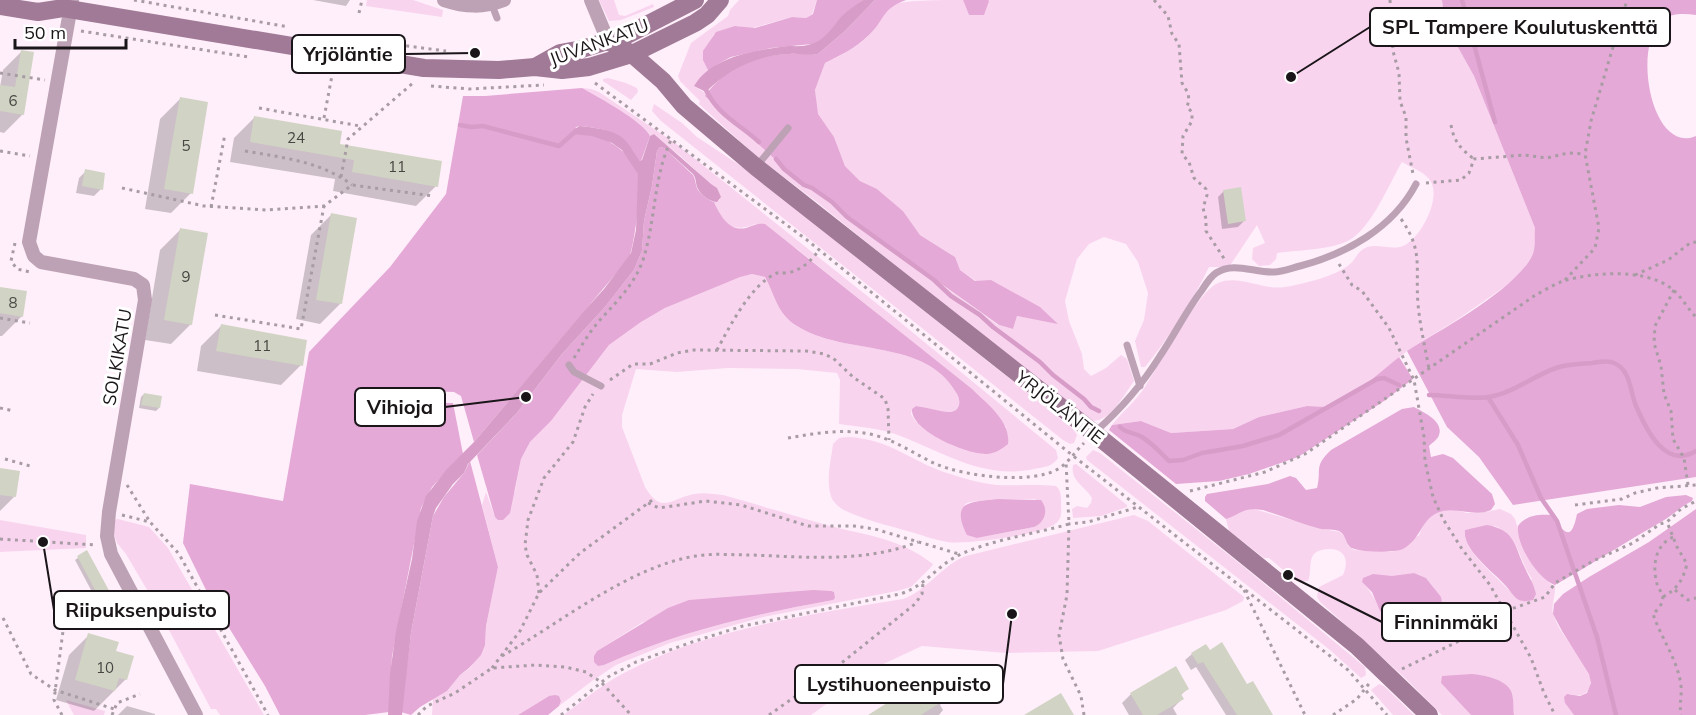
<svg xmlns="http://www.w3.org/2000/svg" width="1696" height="715" font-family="Mulish,sans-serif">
  <rect width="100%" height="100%" fill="#ffeffa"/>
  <!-- green -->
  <g fill="#f9d4ef" fill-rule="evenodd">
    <polygon points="367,0 413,0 443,10 442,17 366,6"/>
    <polygon points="599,0 614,0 619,15 625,16 653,4 654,7 621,20 609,21"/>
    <path d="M 739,0 L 817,0 L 812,14 L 806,18 L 792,17 L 749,29 L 738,26 L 714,34 L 703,54 L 709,72 L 694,86 L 707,94 L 706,96 L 787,170 L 881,241 L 998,325 L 1013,329 L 1017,316 L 1057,323 L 991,281 L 976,281 L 960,270 L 952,255 L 920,235 L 903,211 L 877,189 L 860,181 L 845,166 L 834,137 L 817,114 L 815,90 L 825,63 C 841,55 859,47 871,33 C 879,24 883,11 894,4 C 909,0 946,0 963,0 L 969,15 L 988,0 L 1442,0 L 1445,24 L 1474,76 L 1535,228 L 1534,254 L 1516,279 L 1458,319 L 1407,351 L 1365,385 L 1328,407 L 1307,406 L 1259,417 L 1233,429 L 1171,433 L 1141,421 L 1112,425 C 1122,412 1136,401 1145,387 C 1158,367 1198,291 1218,283 C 1239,274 1264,291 1285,287 C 1303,284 1337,276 1350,264 C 1356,259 1357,252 1365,248 C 1377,242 1393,252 1405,245 C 1422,236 1443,195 1429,179 C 1423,171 1410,167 1402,162 C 1389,184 1372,226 1351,239 C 1334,250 1298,250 1277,253 L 1276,259 L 1270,265 L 1259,266 L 1252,259 L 1253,248 L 1265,243 L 1257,225 L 1229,267 L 1209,267 C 1192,302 1169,338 1145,367 L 1141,367 L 1135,341 L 1144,320 L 1148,293 L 1138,262 L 1126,244 L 1104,237 L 1089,244 L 1077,259 L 1065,301 L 1069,321 L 1082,354 L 1084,369 L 1091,376 L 1106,368 L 1121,355 L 1127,359 L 1134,381 C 1123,396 1109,426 1087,420 L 818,203 L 756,156 L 699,104 L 700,101 L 680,81 L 678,76 L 691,43 L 728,16 L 730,10 Z"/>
    <polygon points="608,78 626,83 637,88 638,92 631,100 603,81 603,79"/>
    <path d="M 582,88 L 591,89 L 599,92 L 675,143 L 895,318 L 1056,450 L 1058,458 C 1052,467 1044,467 1034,469 C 983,480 943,452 898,435 C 879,428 859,427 839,424 L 840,380 L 837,373 L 797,369 L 728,368 L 677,372 L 636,369 L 622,415 L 622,427 L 645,487 C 662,515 670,499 694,494 C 704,492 713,494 723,495 C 759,505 794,516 830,526 C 869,536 899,538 933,564 L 932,566 L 911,587 L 897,591 L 763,617 L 670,643 L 616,665 L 592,681 L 559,706 L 561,701 L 559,696 L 549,696 L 518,715 L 432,715 L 433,699 L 447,691 L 460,675 L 470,668 L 485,645 L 486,626 L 498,567 L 482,505 L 486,492 L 495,517 L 515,491 L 521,459 L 530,442 L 551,421 L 609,345 L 641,322 L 665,308 L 698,294 L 740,276 L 752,274 L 765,277 C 775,295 777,314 797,326 C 846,357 926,337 957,394 C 962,403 959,413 947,412 C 937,412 926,407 916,406 L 912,409 L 911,414 L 916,422 L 1007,428 L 878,314 L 797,249 L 755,224 C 731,234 724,223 714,202 L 720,200 C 704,173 677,154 654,134 L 650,136 C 643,121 598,97 582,88 ZM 833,600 C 751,615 681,631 604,665 L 594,656 L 597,651 L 643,622 Z"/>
    <polygon points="654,104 682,123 697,137 744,168 1073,429 1077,435 1074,443 1070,444 1063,440 661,121 652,111"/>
    <path d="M 848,437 C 890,439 910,461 947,473 C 962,478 980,483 996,485 C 1016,486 1037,484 1056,486 C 1062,491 1061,499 1061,507 C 1062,513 1061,520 1055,524 C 1040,535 966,545 947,542 C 934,540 920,534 907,531 C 887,525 865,520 846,511 C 841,509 835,504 832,499 C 825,482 831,461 833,444 L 839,438 ZM 998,499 L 1036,499 L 1034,527 L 977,538 L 965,504 L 970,502 Z"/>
    <polygon points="1093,450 1100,453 1244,567 1365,667 1366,675 1361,678 1330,650 1087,460 1086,457"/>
    <path d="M 1076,464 L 1127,505 L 1127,507 L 1101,516 L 1073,518 L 1072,509 L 1077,506 L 1087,508 L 1091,503 L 1092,498 C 1085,486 1070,481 1073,465 Z"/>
    <path d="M 1254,509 L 1323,529 L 1340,532 L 1346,538 L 1348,546 L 1354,550 L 1392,552 L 1419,535 L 1425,521 L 1433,514 L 1444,510 L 1455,510 L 1467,513 L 1486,512 L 1500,509 L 1511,514 L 1515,519 L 1526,555 L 1541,575 L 1552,585 L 1555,585 C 1556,594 1551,606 1553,613 C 1559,636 1581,652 1589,673 C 1595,688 1585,699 1571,694 L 1565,703 L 1574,715 L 1514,715 L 1512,693 L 1441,683 L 1471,715 L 1442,715 L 1404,677 L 1320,602 L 1317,597 L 1319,587 L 1343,575 C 1349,561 1346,549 1329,549 C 1324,549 1319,550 1315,553 C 1308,559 1312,572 1308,581 L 1299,582 L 1295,580 L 1269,558 L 1264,558 L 1229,531 L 1226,519 L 1241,510 ZM 1495,526 C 1520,537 1518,559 1532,579 L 1514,596 C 1502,580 1461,551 1465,530 ZM 1414,573 L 1426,578 L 1434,588 L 1390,623 C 1378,610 1376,596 1362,582 Z"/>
    <path d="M 1134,515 L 1148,521 L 1244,597 L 1243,601 L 1226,610 L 1098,651 L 1006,653 L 922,646 L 879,666 L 811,715 L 564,715 C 583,700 603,684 624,673 C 705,629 813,614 903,599 C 928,590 942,565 966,556 Z"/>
    <polygon points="118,519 149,527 168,548 264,715 220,715 216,709 211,709 153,600 126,554 117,543 114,535 114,520"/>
    <polygon points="0,520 86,535 86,548 0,552"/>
    <polygon points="1379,684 1384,686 1414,715 1393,715 1371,690"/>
    <polygon points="66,700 105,711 104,715 74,715"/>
  </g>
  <!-- forest -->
  <g fill="#e4a9d6">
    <polygon points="817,0 863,0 842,17 826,37 812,44 771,48 731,57 718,64 709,72 703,60 703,51 716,32 735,26 755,28 792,17 806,18 813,14"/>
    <path d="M 875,0 L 906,0 C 881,9 885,20 869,35 C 856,48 841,55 825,63 L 815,90 L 818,114 L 834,137 L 845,166 L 860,181 L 877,189 L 903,211 L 920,235 L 955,257 L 960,270 L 975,281 L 991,280 L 1040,307 L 1058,324 L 1017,316 L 1013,329 L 999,325 L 881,241 L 787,170 L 705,96 C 723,69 758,54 790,54 C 799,53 809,55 818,54 L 845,31 Z"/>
    <polygon points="963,0 988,0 989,1 984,15 969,15"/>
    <path d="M 1442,0 L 1696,0 L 1696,15 C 1684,13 1670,13 1661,21 C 1632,49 1652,155 1696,136 L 1696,477 L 1513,505 L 1479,457 L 1447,427 L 1407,351 C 1442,329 1514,291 1532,256 C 1536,249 1534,237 1535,228 L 1474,76 L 1445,24 Z"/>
    <path d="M 582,88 C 598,97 643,121 650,136 L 641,161 L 638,160 C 620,132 613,130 581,126 L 576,127 L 573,134 C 599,131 631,149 639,176 C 642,187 634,247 629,258 L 474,442 L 461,396 L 454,392 L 370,389 L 366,391 L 365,400 L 371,402 L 453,403 L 463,454 L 432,487 L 421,508 L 392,656 L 389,712 L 365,715 L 280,715 L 265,686 L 207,592 L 183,543 L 190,484 L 283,501 L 309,352 L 390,267 L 446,194 L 463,96 L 485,96 Z"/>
    <path d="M 660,147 L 664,148 L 693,175 C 696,180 695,185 698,190 C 701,194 709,201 714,202 C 720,215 729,232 746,228 C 753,226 757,223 765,224 L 972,389 C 987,404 1011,421 1008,444 C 1002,449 996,453 987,454 C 968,455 910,431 912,409 L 916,406 C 926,407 937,411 947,412 C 959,413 962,403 957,394 C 926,337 846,357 797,326 C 777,314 775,295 765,277 L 752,274 L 740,277 L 665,308 L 641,322 L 609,345 L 551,421 L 530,442 L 521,459 L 510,513 L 503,520 L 498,520 L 495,517 L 477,455 L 516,414 L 562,354 L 605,307 L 634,270 L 642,251 L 644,221 L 652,186 L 657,151 Z"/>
    <polygon points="1399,357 1413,379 1384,401 1298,457 1249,474 1219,481 1176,484 1109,430 1112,425 1141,421 1171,433 1233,429 1259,417 1307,406 1328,407 1365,385"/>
    <path d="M 1414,407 C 1423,412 1444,421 1439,435 C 1438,439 1432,443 1429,446 L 1431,457 L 1443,454 L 1453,458 L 1492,494 L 1495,504 L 1491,510 C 1473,518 1455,505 1437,513 C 1421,520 1421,539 1403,549 C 1395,553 1354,553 1349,546 C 1345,541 1346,535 1339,531 C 1334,529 1326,530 1321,529 C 1301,524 1282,516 1263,510 C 1243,507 1243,513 1226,519 L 1205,501 L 1205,497 L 1207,494 L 1268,484 L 1290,476 L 1296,478 L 1306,490 L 1317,488 C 1322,469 1313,467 1331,450 L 1402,409 Z"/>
    <polygon points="470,461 498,567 486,626 485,645 481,655 469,668 460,675 447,691 420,707 411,715 401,712 411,633 433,516 444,497 464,473"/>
    <path d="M 1686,495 L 1693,498 L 1692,501 C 1680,507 1672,516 1661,522 C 1625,542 1591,565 1555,585 C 1538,579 1516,545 1518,526 C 1526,515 1539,514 1551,515 C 1565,533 1571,543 1577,514 L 1587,509 L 1619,505 L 1640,507 L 1666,497 Z"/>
    <path d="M 998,499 L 1041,500 C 1049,510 1045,522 1034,527 L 977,538 L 967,535 C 950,501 970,502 998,499 Z"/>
    <polygon points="1696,509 1696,715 1574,715 1565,703 1564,697 1567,694 1580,696 1587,693 1591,683 1589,674 1562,631 1553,614 1554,604 1563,594 1589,577 1649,542"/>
    <path d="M 1487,525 C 1516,530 1514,546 1525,568 C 1530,580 1533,581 1536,594 L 1533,600 C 1528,601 1523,602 1519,600 C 1513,597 1510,590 1506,586 C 1494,572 1462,550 1465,530 Z"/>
    <polygon points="1414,573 1426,578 1441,597 1444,613 1439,630 1431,638 1411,638 1399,634 1380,611 1372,592 1362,582 1363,578 1373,574 1392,576"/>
    <path d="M 813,590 L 831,591 L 834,592 L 835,598 L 833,600 C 751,615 681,631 604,665 L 598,666 L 594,662 L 594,656 L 597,651 L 668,608 L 689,600 Z"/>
    <path d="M 1472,674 C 1484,675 1505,679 1511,691 C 1514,697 1513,708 1514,715 L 1471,715 L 1441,683 L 1442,676 Z"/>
    <polygon points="555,695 559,696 561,701 559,706 548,715 518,715 549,696"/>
  </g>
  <!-- water -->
  <g fill="#d79dc8">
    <path d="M 863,0 L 875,0 L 845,31 L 818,54 C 808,56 799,53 790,54 C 757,55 728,69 706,92 L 694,86 C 712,56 756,50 788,46 C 795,46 804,47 811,44 C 826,39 832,28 841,17 C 848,10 856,5 863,0 Z"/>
    <path d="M 580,126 C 595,128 615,129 626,141 C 631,147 635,155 640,161 L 642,160 L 650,136 L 654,134 L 711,184 L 717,188 L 721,197 L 717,202 C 710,202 701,195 698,189 C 695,183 697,180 693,174 L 664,148 L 660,147 L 657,151 L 652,186 L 644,221 L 642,251 L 634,270 L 605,307 L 562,354 L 516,414 L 468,464 L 464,473 L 453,484 L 436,508 L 433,516 L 411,633 L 402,715 L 388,715 L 390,674 L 396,631 L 412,559 L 417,521 L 426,496 L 447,469 L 474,442 L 584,311 L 604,289 L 631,253 L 636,230 L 638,174 L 622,150 L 612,143 L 592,136 L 572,134 L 574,129 Z"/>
  </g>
  <!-- shadow -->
  <g fill="#0003">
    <polygon points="313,0 350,0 346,6"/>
    <polygon points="21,52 23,114 4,133 0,132 0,87 3,70"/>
    <polygon points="180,99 191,193 171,213 145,209 160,119"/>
    <polygon points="254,118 338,145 436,186 416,206 333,191 335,179 230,162 234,138"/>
    <polygon points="86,171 101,189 94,196 76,193 79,178"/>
    <polygon points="1224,191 1244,221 1238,227 1222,229 1218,197"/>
    <polygon points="331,215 340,304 320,324 296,319 311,235"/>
    <polygon points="180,230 191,324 171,344 145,340 160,250"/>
    <polygon points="0,288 22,316 2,336 0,336"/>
    <polygon points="221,326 301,365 281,385 197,371 201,346"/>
    <polygon points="144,394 159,408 156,411 139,408 141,397"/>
    <polygon points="0,469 14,497 0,511"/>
    <polygon points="86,552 107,598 98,603 75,560"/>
    <polygon points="89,635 114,652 126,679 94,711 56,700 69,655"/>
    <polygon points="1209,652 1247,686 1271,715 1226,715 1196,667 1191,670 1185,660 1192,654"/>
    <polygon points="1187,689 1180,696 1182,699 1173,708 1177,715 1129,715 1122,703 1131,694"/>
    <polygon points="950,695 940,705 943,710 939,715 871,715"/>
    <polygon points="127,706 155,714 155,715 118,715"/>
  </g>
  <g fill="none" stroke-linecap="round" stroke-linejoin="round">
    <!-- stream -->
    <g stroke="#d79dc8" stroke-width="4.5">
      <polyline points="1462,0 1495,122"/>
      <path d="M 705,88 C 718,116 737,122 759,142"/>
      <polyline points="460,125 471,127 483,126 559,146 576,131"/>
      <polyline points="776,159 784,169 804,185 812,188 832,202 847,217 934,280 951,296 980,315 993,327 1040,362 1053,375 1084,399 1091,407 1099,411"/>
      <path d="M 1429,395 C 1445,395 1473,400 1489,397 C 1513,393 1533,376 1556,368 C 1567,364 1580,364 1592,363 C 1599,362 1608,360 1614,363 C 1631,370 1630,392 1636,406 C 1646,429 1665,470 1696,451"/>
      <polyline points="1488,397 1518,445 1541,498 1557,521 1597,637 1616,715"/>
      <path d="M 1120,427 C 1127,434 1134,432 1142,437 C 1153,444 1160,452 1169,461 L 1183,460 L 1202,453 L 1243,446 L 1279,435 L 1377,379 L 1384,378 L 1399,385"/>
    </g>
  </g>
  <!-- building -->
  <g fill="#d1d4c4">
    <polygon points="21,50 34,52 24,115 0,111 0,85 15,87"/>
    <polygon points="180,97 208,102 193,194 164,189"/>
    <polygon points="254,116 342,131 340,144 442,161 438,187 352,172 354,160 250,142"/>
    <polygon points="85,169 105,173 103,190 82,186"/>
    <polygon points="1241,187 1246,221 1228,224 1223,190"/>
    <polygon points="331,213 357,218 342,304 316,300"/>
    <polygon points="180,228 208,233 192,325 164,320"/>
    <polygon points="0,287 27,291 23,317 0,313"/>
    <polygon points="221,324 307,340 303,366 216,351"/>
    <polygon points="144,393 162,396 160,408 141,405"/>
    <polygon points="0,468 20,471 16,497 0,495"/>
    <polygon points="87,550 112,596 101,601 77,556"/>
    <polygon points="88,633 119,642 116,651 134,656 127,680 119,678 115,691 75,680"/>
    <polygon points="1222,642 1247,684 1253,681 1273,715 1237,715 1203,662 1198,664 1191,653 1206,644 1210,650"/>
    <polygon points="1176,666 1189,689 1181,694 1184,699 1157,715 1143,715 1130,693"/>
    <polygon points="938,671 952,695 921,715 868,715"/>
    <polygon points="1061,693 1074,715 1024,715"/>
  </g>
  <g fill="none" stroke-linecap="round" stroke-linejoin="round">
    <!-- path -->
    <g stroke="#a89ca4" stroke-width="3" stroke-dasharray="3 4.5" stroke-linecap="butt">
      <polyline points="134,0 289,27"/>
      <polyline points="1154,0 1168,16 1172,34 1179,44 1182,83 1188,93 1189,100 1187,107 1192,112 1192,121 1183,136 1182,154 1189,162 1194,178 1206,189 1207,195 1203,208 1206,219 1206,231 1225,260"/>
      <polyline points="1390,0 1393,51 1399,73 1400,101 1406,117 1406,138 1413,174"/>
      <polyline points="359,13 362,0"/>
      <polyline points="81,31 249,57"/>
      <polyline points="369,41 446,51"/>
      <polyline points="0,73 45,80"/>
      <polyline points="595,83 807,240 1072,455 1348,670 1387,715"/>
      <polyline points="431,86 469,89 544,85"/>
      <polyline points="259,108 360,126"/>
      <polyline points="324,118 333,70"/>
      <path d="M 1451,125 C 1454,142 1461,149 1474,159"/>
      <polyline points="0,151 30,156"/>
      <path d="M 245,151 C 284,158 320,161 352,185"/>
      <polyline points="341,177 348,139 413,83"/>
      <polyline points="1426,183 1461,180 1469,173 1474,159 1524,155 1547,158 1568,153 1585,154"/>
      <polyline points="122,188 204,206 267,210 324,206 352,185 433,196"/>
      <polyline points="211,207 225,134"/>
      <path d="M 1401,219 C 1424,251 1415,269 1418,304 C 1420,326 1425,347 1429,369"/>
      <polyline points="15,243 11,261 17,269 30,272"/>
      <polyline points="1339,264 1352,285 1362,291 1389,328 1414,380 1424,437 1425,461 1433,497 1443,519 1462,549 1490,585 1531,658 1544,693 1555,715"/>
      <polyline points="1635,275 1668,260 1690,243 1696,242"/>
      <polyline points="1565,280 1595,248 1599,228 1585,154 1591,121 1627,0"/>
      <polyline points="1674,290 1655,326 1654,343 1661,366 1664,394 1671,411 1673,439 1684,458 1688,485"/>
      <polyline points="215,315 301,329 324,206"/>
      <polyline points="0,318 30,323"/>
      <path d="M 717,350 C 730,326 751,284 777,273 C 780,272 782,273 786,273 C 801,271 811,261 819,250"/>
      <path d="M 574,358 C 582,345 590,331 600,320 C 617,301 634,285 643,260 C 656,220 653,176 672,138"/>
      <polyline points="610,380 633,364 650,364 677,353 694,350 806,351 824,354 833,358 853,377 885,399 888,409 889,440"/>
      <polyline points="0,408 14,411"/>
      <path d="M 788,438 C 817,433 845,428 874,435 C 897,441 916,455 936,464 C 964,476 1031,485 1058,469 C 1068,463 1075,452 1084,443"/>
      <polyline points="5,459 30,466"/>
      <polyline points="127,485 150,522"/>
      <path d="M 1190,491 L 1265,472 L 1305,454 L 1534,296 C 1543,291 1553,285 1563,281 C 1594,272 1646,268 1672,289 C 1681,296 1688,309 1696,317"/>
      <polyline points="648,503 659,508 706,501 741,505 808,526 854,526 875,529 959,554"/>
      <polyline points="1575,505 1622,499 1635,493 1657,488 1696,485"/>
      <polyline points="122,515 150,522 179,554 268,715"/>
      <path d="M 1673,537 C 1655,545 1652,566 1657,584 C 1659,590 1665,596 1662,602 C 1661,606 1656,611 1653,614 C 1661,638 1678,660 1681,686 C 1682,697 1679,702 1681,715"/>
      <polyline points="0,539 96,545"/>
      <polyline points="1244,590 1305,715"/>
      <polyline points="1675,590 1688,600 1696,598"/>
      <polyline points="539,593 537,575 527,555 525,545 528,520 544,478 573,442 585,407 593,394"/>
      <path d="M 1663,597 C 1677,589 1683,580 1687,564 L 1677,547 L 1667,522"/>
      <polyline points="101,609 113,626 122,627 129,617"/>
      <polyline points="3,618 31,674 55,690 114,709"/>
      <path d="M 502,656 C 560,623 630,566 696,556 C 714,553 733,555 751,555 C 808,557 864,563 918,542"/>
      <polyline points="492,668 520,631 539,593 580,553 655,498"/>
      <polyline points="1402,669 1459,641 1482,621 1497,614 1545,597 1555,583 1593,561 1633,543 1660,524 1667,522 1681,509 1696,501"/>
      <polyline points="62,715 54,700 63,631"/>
      <polyline points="112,715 117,703 140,694"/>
      <polyline points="418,715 427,706 455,693 492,668 536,665 565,667 586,672 601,682 631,715"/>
      <path d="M 561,715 L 608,677 L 636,662 L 692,642 L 743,626 L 900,594 C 926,586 937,565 961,554 C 995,539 1034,534 1069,524 L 1066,462"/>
      <polyline points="769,715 834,669 915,604 922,594 923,583"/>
      <polyline points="1084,715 1081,696 1063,659 1059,635 1067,595 1069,524 1088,522 1138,507"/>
      <polyline points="1333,715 1357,699 1371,681"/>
    </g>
    <!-- service -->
    <g stroke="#bda2b5" stroke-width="7">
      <polyline points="492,5 497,18"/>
      <polyline points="756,167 788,128"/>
      <polyline points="1127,345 1140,386"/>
      <polyline points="569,365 574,372 601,386"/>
      <path d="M 1095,432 C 1121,409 1142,385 1160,356 C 1175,334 1186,311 1202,290 C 1206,284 1210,277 1216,273 C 1234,261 1254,273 1274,272 C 1282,272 1292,268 1300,266 C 1346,254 1393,228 1416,184"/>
    </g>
    <!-- minor -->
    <g stroke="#bda2b5" stroke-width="14">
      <polyline points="72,0 29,242 34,256 41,262 134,279 143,285 145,300 109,512 107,536 111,554 196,715"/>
      <path d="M 444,0 C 465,7 483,8 504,0"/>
      <polyline points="591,0 608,41"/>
    </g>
    <!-- secondary -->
    <g stroke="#a07a96" stroke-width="18">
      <polyline points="0,6 38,12 63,8 424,68 499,70 535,67 562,70 589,67 632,54 695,23 707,15 720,0"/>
      <polyline points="608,41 632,54 663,81 684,106 756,167 1094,433 1357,646 1429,715"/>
      <polyline points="535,67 560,53 582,49 627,35 695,0"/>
    </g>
  </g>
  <g text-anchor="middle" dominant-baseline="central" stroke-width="6" stroke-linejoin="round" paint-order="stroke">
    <!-- number labels -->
    <g font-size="15" fill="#484543">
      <text x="13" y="100">6</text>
      <text x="296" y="137">24</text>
      <text x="186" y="145">5</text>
      <text x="397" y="166">11</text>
      <text x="186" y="276">9</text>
      <text x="13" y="302">8</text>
      <text x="262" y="345">11</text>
      <text x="105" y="667">10</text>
    </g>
    <!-- street labels -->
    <g font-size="18" fill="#1a1518" stroke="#fff">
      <text transform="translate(599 42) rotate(-20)">JUVANKATU</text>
      <text transform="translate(117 357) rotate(-80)">SOLKIKATU</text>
      <text transform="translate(1060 407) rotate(38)">YRJÖLÄNTIE</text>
    </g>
  </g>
  <!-- callouts -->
  <path fill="none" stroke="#1a1518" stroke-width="2" d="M1291 77L1370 27M475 53L405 54M526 397L445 407M43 542L54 610M1288 575L1382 622M1012 614L1003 684"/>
  <g fill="#1a1518" stroke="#fff" stroke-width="2">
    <circle cx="1291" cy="77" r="6"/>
    <circle cx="475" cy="53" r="6"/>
    <circle cx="526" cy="397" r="6"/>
    <circle cx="43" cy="542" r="6"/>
    <circle cx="1288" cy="575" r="6"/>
    <circle cx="1012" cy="614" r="6"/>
  </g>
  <g fill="#fff" stroke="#1a1518" stroke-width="2">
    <rect x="1370" y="8" width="300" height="38" rx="6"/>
    <rect x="292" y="35" width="113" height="38" rx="6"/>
    <rect x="355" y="388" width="90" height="38" rx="6"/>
    <rect x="54" y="591" width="175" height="38" rx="6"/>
    <rect x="1382" y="603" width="129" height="38" rx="6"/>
    <rect x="795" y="665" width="208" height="38" rx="6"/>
  </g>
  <g font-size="20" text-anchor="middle" font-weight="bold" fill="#1a1518">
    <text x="1520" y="34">SPL Tampere Koulutuskenttä</text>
    <text x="348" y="61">Yrjöläntie</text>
    <text x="400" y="414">Vihioja</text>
    <text x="141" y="617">Riipuksenpuisto</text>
    <text x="1446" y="629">Finninmäki</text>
    <text x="899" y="691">Lystihuoneenpuisto</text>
  </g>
  <!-- scale -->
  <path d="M15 39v9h111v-9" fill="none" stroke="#1a1518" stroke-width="3"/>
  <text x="24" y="39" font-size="18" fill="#1a1518" stroke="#ffffff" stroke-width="4.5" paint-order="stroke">50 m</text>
</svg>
